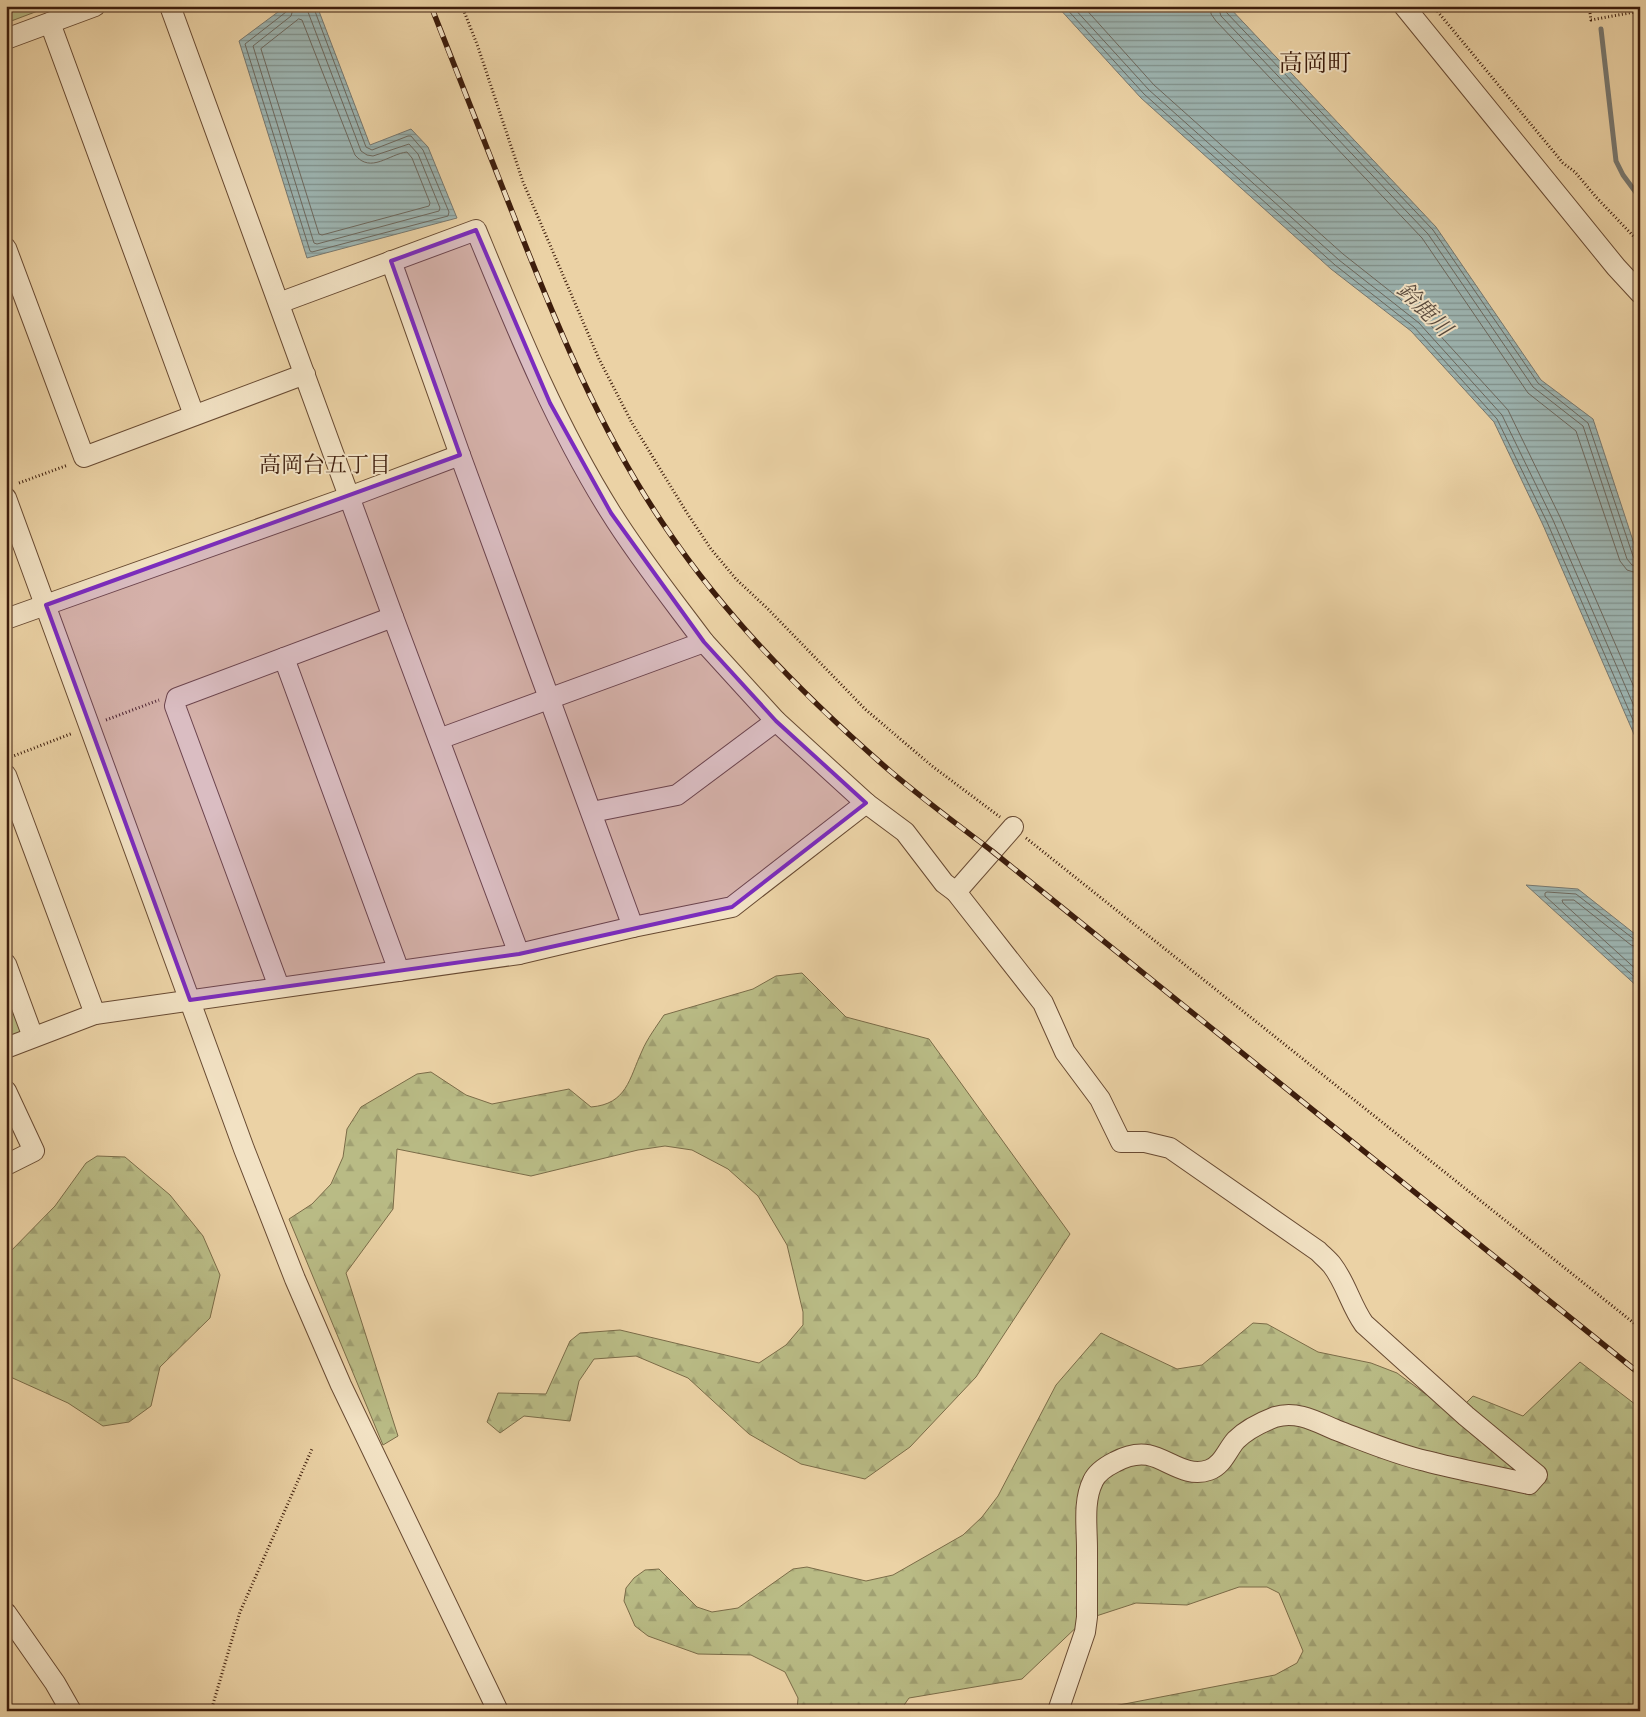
<svg xmlns="http://www.w3.org/2000/svg" width="1646" height="1717" font-family="'Sorts Mill Goudy','Noto Serif JP',serif">
  <defs>
    <pattern id="forest-firs" width="22" height="20" patternUnits="userSpaceOnUse" patternTransform="scale(1.25)"><rect width="22" height="20" fill="#b9bb85"/><path d="M5 1l3.5 6h-7zM16 11l3.5 6h-7z" fill="#a0a072"/></pattern>
    <pattern id="water-rules" width="6" height="5" patternUnits="userSpaceOnUse" patternTransform="scale(1.25)"><rect width="6" height="5" fill="#9db5b2"/><path d="M0 2.5h6" fill="none" stroke="#81938f"/></pattern>
  </defs>
  <rect width="100%" height="100%" fill="#ebd2a5"/>
  <filter id="stains"><feTurbulence type="fractalNoise" baseFrequency=".004" numOctaves="4"/><feColorMatrix values="0 0 0 0 .2 0 0 0 0 .09 0 0 0 0 .02 0 0 0 .5 -.17"/></filter>
  <radialGradient id="worn" r=".72"><stop offset=".6" stop-color="#630" stop-opacity="0"/><stop offset="1" stop-color="#630" stop-opacity=".3"/></radialGradient>
  <!-- forest -->
  <g fill="url(#forest-firs)" stroke="#7b6c48">
    <path d="M 802,973 L 846,1017 L 929,1039 L 1070,1234 L 976,1377 L 910,1447 L 865,1479 L 801,1464 L 749,1434 L 688,1378 L 636,1356 L 594,1359 L 579,1381 L 570,1421 L 524,1416 L 500,1433 L 487,1422 L 498,1393 L 546,1394 L 570,1341 L 580,1333 L 620,1330 L 759,1363 L 786,1345 L 803,1325 L 803,1312 L 787,1245 L 758,1196 L 728,1169 L 692,1150 L 665,1146 L 638,1150 L 531,1176 L 397,1149 L 393,1209 L 346,1273 L 398,1436 L 383,1445 L 289,1219 L 312,1204 L 331,1184 L 343,1157 L 347,1129 L 361,1107 L 417,1074 L 431,1072 L 466,1095 L 492,1104 L 569,1089 L 591,1107 C 627,1104 629,1079 642,1051 C 647,1039 656,1027 664,1015 L 753,989 L 776,976 Z"/>
    <polygon points="97,1156 125,1157 170,1195 203,1236 220,1275 210,1318 160,1367 151,1406 129,1422 103,1426 68,1403 6,1375 6,1256 55,1206 86,1163"/>
    <polygon points="1253,1323 1267,1324 1318,1352 1371,1363 1397,1373 1454,1415 1473,1396 1523,1416 1580,1362 1640,1408 1640,1711 1088,1711 1275,1675 1297,1663 1303,1651 1279,1593 1267,1587 1239,1587 1187,1605 1136,1603 1084,1620 1022,1679 909,1698 900,1711 797,1711 798,1698 785,1672 751,1655 698,1654 648,1636 635,1626 624,1601 626,1588 634,1578 645,1570 659,1569 697,1607 712,1612 738,1608 793,1569 807,1567 866,1581 893,1575 963,1535 982,1517 998,1496 1056,1385 1101,1333 1177,1369 1202,1365"/>
  </g>
  <!-- green -->
  <g fill="#b9bb85" stroke="#7b6c48">
    <polygon points="6,6 51,6 6,23"/>
    <polygon points="6,980 25,1032 6,1039"/>
  </g>
  <!-- water -->
  <g fill="url(#water-rules)" stroke="#777870">
    <polygon points="286,6 317,6 370,145 411,129 428,147 457,218 307,258 239,41"/>
    <polygon points="1057,6 1228,6 1436,227 1541,380 1593,419 1640,562 1640,748 1543,525 1494,422 1411,331 1331,269 1141,98"/>
    <polygon points="1526,885 1578,889 1640,938 1640,989"/>
  </g>
  <g fill="none" stroke-linecap="round" stroke-linejoin="round">
    <!-- shore -->
    <g stroke="#6d695f" stroke-width="1">
      <polyline points="288,6 286,12 245,44 310,251 312,252 448,216 449,212 423,150 411,136 408,136 372,150 366,147 313,6"/>
      <polyline points="294,6 291,16 253,46 314,243 317,244 439,211 440,208 418,154 409,144 373,156 367,155 361,151 308,12 307,6"/>
      <polyline points="1064,6 1144,94 1335,265 1414,327 1497,419 1547,522 1640,736"/>
      <polyline points="1072,6 1149,90 1339,260 1419,323 1502,415 1553,520 1640,720"/>
      <polyline points="1083,6 1154,85 1343,254 1424,318 1508,410 1560,517 1640,701"/>
      <polyline points="1211,6 1211,14 1216,21 1422,238 1528,393 1576,431 1620,561 1627,570 1640,574"/>
      <polyline points="1218,6 1221,16 1428,234 1533,387 1583,426 1627,559 1632,565 1640,567"/>
      <polyline points="1224,6 1226,12 1433,230 1538,383 1588,423 1633,556 1635,560 1640,560"/>
      <path d="M 299,19 L 302,20 L 355,155 C 371,174 389,154 407,152 L 412,158 L 430,203 L 429,206 L 322,235 L 319,234 L 261,49 Z"/>
      <polyline points="1640,941 1635,940 1576,894 1547,892 1545,893 1545,896 1640,982"/>
      <polyline points="1640,948 1631,945 1574,900 1562,900 1563,903 1640,973"/>
    </g>
    <!-- stream -->
    <g stroke="#777870" stroke-width="5">
      <polyline points="1598,6 1598,9"/>
      <polyline points="1601,29 1616,161 1623,175 1640,198"/>
    </g>
    <defs>
      <g id="minor">
        <polyline points="170,6 393,617 519,954"/>
        <polyline points="1404,6 1616,267 1640,293"/>
        <polyline points="50,23 194,415"/>
        <polyline points="6,39 95,6"/>
        <polyline points="6,248 84,457 305,374"/>
        <path d="M 279,303 L 476,230 C 516,327 555,424 611,513 C 639,558 672,599 704,642 L 439,739"/>
        <polyline points="6,498 244,1149 295,1279 341,1385 498,1711"/>
        <polyline points="6,619 349,497 460,455"/>
        <polyline points="284,658 399,971"/>
        <polyline points="6,775 95,1014"/>
        <path d="M 866,803 L 905,832 L 944,883 L 956,892 L 1043,1003 L 1065,1052 L 1100,1099 L 1121,1142 L 1145,1142 L 1170,1148 L 1318,1251 C 1323,1256 1328,1260 1332,1265 C 1346,1283 1351,1306 1364,1324 L 1466,1416 L 1537,1475 L 1529,1484 C 1495,1476 1460,1470 1426,1461 C 1395,1454 1365,1441 1336,1430 C 1317,1422 1297,1410 1275,1417 C 1262,1422 1246,1430 1236,1440 C 1227,1450 1223,1465 1209,1470 C 1186,1478 1168,1459 1148,1455 C 1136,1453 1126,1456 1115,1462 C 1107,1466 1097,1472 1093,1481 C 1083,1501 1087,1527 1087,1548 C 1087,1571 1087,1594 1087,1617 L 1085,1632 L 1058,1711"/>
        <polyline points="592,812 677,795 776,721"/>
        <polyline points="956,892 1013,827"/>
        <polyline points="633,927 732,907 866,803 776,721 704,642"/>
        <polyline points="6,964 33,1037"/>
        <polyline points="279,987 175,706 177,698 393,617"/>
        <polyline points="6,1048 95,1014 519,954 633,927 460,455 391,261"/>
        <polyline points="6,1091 34,1151 6,1165"/>
        <polyline points="6,1613 55,1683 71,1711"/>
      </g>
    </defs>
    <!-- minor casing -->
    <use href="#minor" stroke="#684a32" stroke-width="22"/>
    <!-- path -->
    <g stroke="#3d1d0c" stroke-width="3" stroke-dasharray="1 2.5" stroke-linecap="butt">
      <polyline points="462,6 478,47 523,182 599,359 632,423 687,513 711,549 736,579 769,610 865,709 932,766 1000,817"/>
      <polyline points="1433,6 1563,163 1575,172 1596,197 1640,243"/>
      <polyline points="1589,6 1591,20 1640,11"/>
      <polyline points="19,483 68,465"/>
      <polyline points="106,720 159,700"/>
      <polyline points="11,757 73,733"/>
      <polyline points="1026,838 1640,1328"/>
      <polyline points="211,1711 240,1612 312,1449"/>
    </g>
    <!-- minor -->
    <use href="#minor" stroke="#f2e2c4" stroke-width="20"/>
    <defs>
      <path id="rail" d="M 431,6 C 458,76 486,145 513,214 C 556,324 601,434 668,531 C 729,621 808,700 890,771 C 923,799 958,825 992,851 L 1640,1374"/>
    </defs>
    <!-- rail casing -->
    <use href="#rail" stroke="#3d1d0c" stroke-width="5.5"/>
    <!-- rail -->
    <use href="#rail" stroke="#f2e2c4" stroke-width="4" stroke-dasharray="11" stroke-linecap="butt"/>
  </g>
  <!-- marked area -->
  <path fill="#7b2cbf" fill-opacity="0.2" stroke="#7b2cbf" stroke-width="4" stroke-linejoin="round" d="M 476,230 L 550,403 L 611,513 L 704,642 L 776,721 L 866,803 L 732,907 L 519,954 L 190,1000 L 46,605 L 460,455 L 391,261 Z"/>
  <g text-anchor="middle" dominant-baseline="central" stroke-width="4" stroke-linejoin="round" paint-order="stroke">
    <!-- water labels -->
    <g font-size="22" font-style="italic" fill="#5a4b3e" stroke="#f2e2c4">
      <text transform="translate(1423 311) rotate(45)">鈴鹿川</text>
    </g>
    <!-- neighbourhood labels -->
    <g font-size="22" fill="#3d1d0c" stroke="#f2e2c4">
      <text x="325" y="467">高岡台五丁目</text>
    </g>
    <!-- quarter labels -->
    <g font-size="24" fill="#3d1d0c" stroke="#f2e2c4">
      <text x="1315" y="65">高岡町</text>
    </g>
  </g>
  <!-- margin -->
  <rect width="1646" height="1717" fill="none" stroke="#ebd2a5" stroke-width="25"/>
  <rect x="8" y="8" width="1631" height="1702" fill="none" stroke="#3d1d0c" stroke-width="2.5"/>
  <rect x="12" y="12" width="1621" height="1692" fill="none" stroke="#3d1d0c"/>
  <rect width="100%" height="100%" filter="url(#stains)"/>
  <rect width="100%" height="100%" fill="url(#worn)"/>
</svg>
